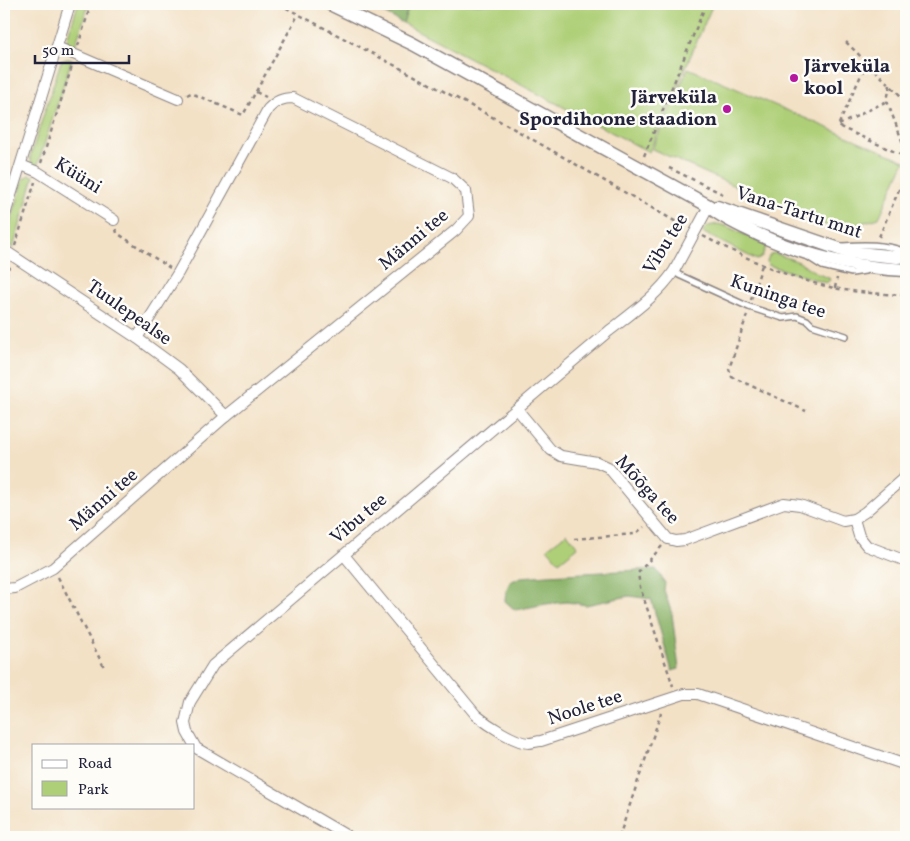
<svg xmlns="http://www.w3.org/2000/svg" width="910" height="841" font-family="Vollkorn,serif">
  <rect width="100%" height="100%" fill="#fdfcf7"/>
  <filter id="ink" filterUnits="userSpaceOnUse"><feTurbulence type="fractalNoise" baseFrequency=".02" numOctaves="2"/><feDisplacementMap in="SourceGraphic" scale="10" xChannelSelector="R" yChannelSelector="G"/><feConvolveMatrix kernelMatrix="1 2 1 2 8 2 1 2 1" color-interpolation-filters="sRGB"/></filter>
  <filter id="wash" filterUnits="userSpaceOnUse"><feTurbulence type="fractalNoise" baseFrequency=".0096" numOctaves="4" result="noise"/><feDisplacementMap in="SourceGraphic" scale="20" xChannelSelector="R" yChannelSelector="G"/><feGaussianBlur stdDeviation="1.12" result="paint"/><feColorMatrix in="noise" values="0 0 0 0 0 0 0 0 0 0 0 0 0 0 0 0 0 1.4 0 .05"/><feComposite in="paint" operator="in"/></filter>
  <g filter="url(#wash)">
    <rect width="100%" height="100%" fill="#f3e1c6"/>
    <!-- green -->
    <g fill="#aecf77" stroke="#687859">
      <polygon points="78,4 89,4 74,49 68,44 67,39"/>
      <polygon points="410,4 713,4 649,152 403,23"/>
      <polygon points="66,59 72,59 37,167 32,164 30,157 61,61"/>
      <polygon points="688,68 905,161 879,218 845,228 830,226 815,222 652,149"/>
      <path d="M 29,175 L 34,176 L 13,249 C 8,244 7,240 7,234 L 24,178 Z"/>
      <polygon points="718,224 726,226 767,245 761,258 757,260 702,232 708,226"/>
      <path d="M 774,253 L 799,262 L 818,274 L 829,278 L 830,280 L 826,283 L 768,265 L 767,261 C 768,257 770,254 774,253 Z"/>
      <polygon points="567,533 578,547 559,562 547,548"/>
    </g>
    <!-- forest -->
    <g fill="#8ab268" stroke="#566a52">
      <polygon points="366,4 409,4 403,23"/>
      <polygon points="656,569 665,583 664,590 672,614 679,669 672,671 651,599 629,596 586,605 567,602 546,604 515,610 505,601 506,591 510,582 521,577 548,575"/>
    </g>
  </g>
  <g filter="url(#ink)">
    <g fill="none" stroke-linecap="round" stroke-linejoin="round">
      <defs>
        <g id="service">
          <path d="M 843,246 C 865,244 885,244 906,252"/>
          <polyline points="811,259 822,266 852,273 865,271"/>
          <polyline points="675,271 679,275 749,307 783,318 797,316 807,320 812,325 846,336"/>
        </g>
        <g id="minor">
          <polyline points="57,47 178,99"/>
          <polyline points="21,165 38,172 114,220"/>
          <polyline points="4,218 70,4"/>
          <polyline points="4,250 137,338 179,369 226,416"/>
          <polyline points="517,409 551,450 561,456 597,462 608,467 668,539 676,541 685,540 784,503 800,505 843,521 854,519 865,512 906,476"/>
          <polyline points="854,519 859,536 867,546 906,561"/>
          <path d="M 344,555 L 476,715 C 487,724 515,743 529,743 C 533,743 537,741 541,741 L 684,694 L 698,694 L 906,765"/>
          <path d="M 4,589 L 15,588 L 53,568 L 226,416 L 456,230 L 469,216 L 466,191 L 452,178 L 293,98 C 282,98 276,101 268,109 L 178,273 L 137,338"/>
          <path d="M 349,837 L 196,748 L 187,732 L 185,723 L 190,702 L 213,665 L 609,331 C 632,313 658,295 674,271 L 709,206"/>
        </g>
        <g id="tertiary">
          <path d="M 330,4 L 413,44 L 709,206 C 719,216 732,221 745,228 C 795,253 850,268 906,270"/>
          <polyline points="717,207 848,252 897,257 906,256"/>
        </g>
      </defs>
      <!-- service casing -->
      <use href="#service" stroke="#8a8280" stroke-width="8"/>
      <!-- minor casing -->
      <use href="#minor" stroke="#8a8280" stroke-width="12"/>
      <!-- tertiary casing -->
      <use href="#tertiary" stroke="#8a8280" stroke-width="15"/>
      <!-- path -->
      <g stroke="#8a8280" stroke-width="2.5" stroke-dasharray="4 4" stroke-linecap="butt">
        <polyline points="279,4 509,126 685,227"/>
        <polyline points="846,42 906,101"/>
        <polyline points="78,46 91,4"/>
        <polyline points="867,62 838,126 906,157"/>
        <polyline points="890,85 887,101 906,151"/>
        <polyline points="256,92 266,97"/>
        <polyline points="187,95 191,93 243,115 298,15"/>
        <polyline points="839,125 887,101"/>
        <polyline points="644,156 706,4"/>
        <polyline points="41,163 72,66"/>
        <polyline points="669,168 725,195"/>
        <polyline points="116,229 117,233 170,268"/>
        <path d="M 703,236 C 745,258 788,278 834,288 C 858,293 882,294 906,295"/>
        <polyline points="879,237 906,173"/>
        <polyline points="15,246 35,182"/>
        <polyline points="4,284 9,266"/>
        <polyline points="835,288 837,278"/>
        <polyline points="751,300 762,265"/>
        <polyline points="747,315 729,369 732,377 806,411"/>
        <polyline points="574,539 635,534 644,527"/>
        <polyline points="662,546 638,573 640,587 673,686"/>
        <polyline points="58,577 104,667"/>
        <polyline points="619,837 661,713"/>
      </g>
      <!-- service -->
      <use href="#service" stroke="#fff" stroke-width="5"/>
      <!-- minor -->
      <use href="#minor" stroke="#fff" stroke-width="10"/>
      <!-- tertiary -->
      <use href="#tertiary" stroke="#fff" stroke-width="12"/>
    </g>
  </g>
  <!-- markers -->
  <g fill="#b5179e" stroke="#fdfcf7" stroke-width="2">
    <circle cx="794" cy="78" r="5"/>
    <circle cx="727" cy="109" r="5"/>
  </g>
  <g text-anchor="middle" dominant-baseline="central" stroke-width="5" stroke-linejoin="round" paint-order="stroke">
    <!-- poi labels -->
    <g font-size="19" font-weight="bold" fill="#22223b" stroke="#fdfcf7" text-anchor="start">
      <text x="804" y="67">Järveküla<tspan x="804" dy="22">kool</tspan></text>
      <text x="717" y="98" text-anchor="end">Järveküla<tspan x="717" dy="22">Spordihoone staadion</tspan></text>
    </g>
    <!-- street labels -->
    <g font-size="19" fill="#22223b" stroke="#fdfcf7">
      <text transform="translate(78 176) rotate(32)">Küüni</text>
      <text transform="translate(799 213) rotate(18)">Vana-Tartu mnt</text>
      <text transform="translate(414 240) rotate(-40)">Männi tee</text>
      <text transform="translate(666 244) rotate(-58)">Vibu tee</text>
      <text transform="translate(778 297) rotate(19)">Kuninga tee</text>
      <text transform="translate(129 313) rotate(35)">Tuulepealse</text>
      <text transform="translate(647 490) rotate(48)">Mõõga tee</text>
      <text transform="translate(104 500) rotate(-41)">Männi tee</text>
      <text transform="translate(359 519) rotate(-40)">Vibu tee</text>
      <text transform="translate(585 708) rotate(-18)">Noole tee</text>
    </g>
  </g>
  <!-- margin -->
  <rect width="910" height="841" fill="none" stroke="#fdfcf7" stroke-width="20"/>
  <!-- legend -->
  <rect x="32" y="744" width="162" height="65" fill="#fdfcf7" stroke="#a5a5ac"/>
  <rect x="42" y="760" width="25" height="8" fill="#ffffff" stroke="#a5a5ac"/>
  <text x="78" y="768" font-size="15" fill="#22223b">Road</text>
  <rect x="42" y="781" width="25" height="15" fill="#aecf77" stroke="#a5a5ac"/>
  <text x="78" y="794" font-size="15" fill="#22223b">Park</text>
  <!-- scale -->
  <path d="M35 55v8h94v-8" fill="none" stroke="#22223b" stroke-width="2.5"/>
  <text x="42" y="55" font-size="15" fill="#22223b" stroke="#fdfcf7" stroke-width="4" paint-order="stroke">50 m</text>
</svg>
